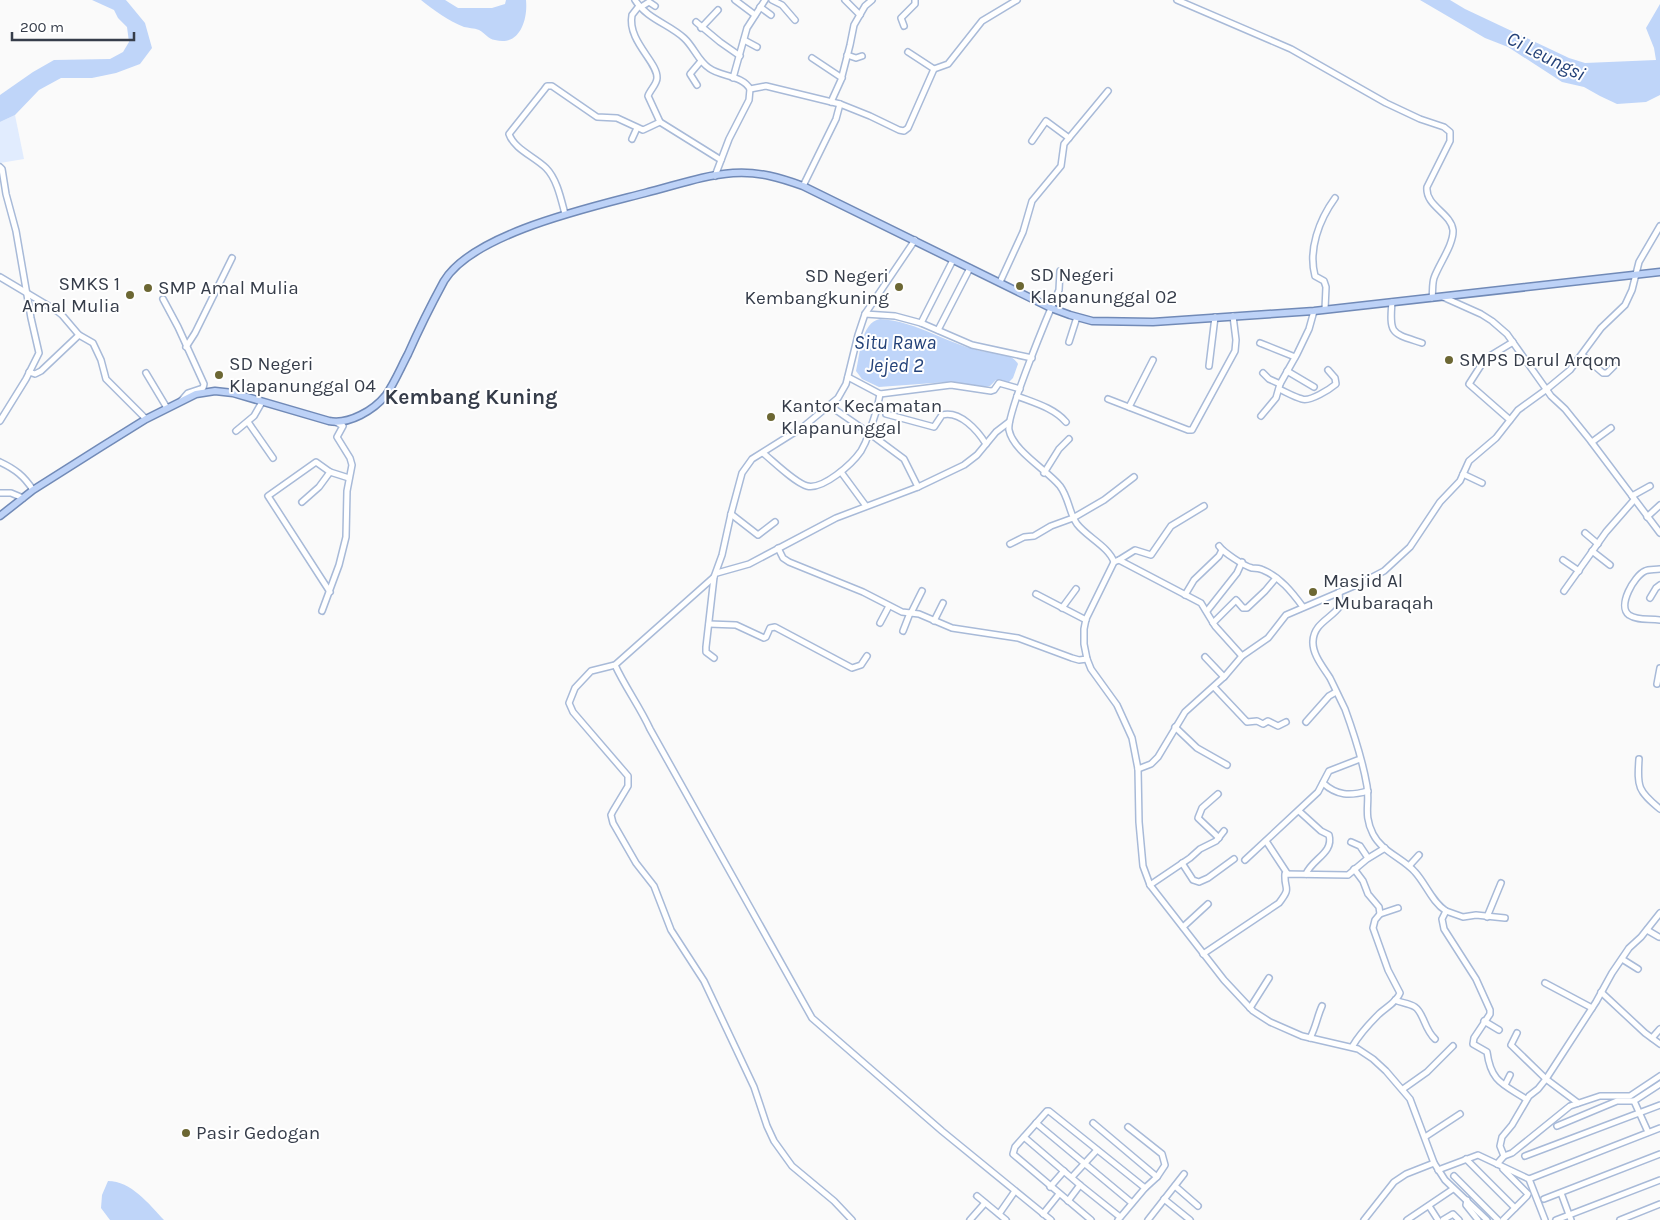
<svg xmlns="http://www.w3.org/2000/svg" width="1660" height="1220" font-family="Karla,sans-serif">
  <rect width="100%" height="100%" fill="#fafafa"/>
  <!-- green -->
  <polygon fill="#e1ecfe" points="15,115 24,159 0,163 0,122"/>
  <!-- water -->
  <g fill="#bfd5f9">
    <polygon points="92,0 126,0 145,23 152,48 140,64 116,73 92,78 61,78 39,90 15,115 0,122 0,95 33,72 54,60 110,59 123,52 129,42 127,27 118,18 114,10"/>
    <path d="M 421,0 L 445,0 L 458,8 L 492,8 L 505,4 L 506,0 L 526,0 C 528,19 520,47 495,40 C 488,39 485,33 479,30 C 474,28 468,28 464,27 C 449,21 433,10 421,0 Z"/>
    <polygon points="1420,0 1450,0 1465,9 1569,58 1585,63 1656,60 1654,48 1646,28 1660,4 1660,95 1646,102 1617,104 1600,96 1584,87 1562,82 1508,47 1485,38"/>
    <path d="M 880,319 C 918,321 949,346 987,352 C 997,354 1012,353 1018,364 L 1013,378 L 1009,382 L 996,380 L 990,386 L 983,387 L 947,382 L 879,387 L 862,379 L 856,371 C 860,355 861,322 880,319 Z"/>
    <path d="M 108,1181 C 131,1181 149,1204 164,1220 L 110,1220 L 101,1208 L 102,1195 Z"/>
  </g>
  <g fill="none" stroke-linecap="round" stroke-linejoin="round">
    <defs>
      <g id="minor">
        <path d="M 635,0 C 647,19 669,24 684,38 C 694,47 698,61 709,68 C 721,77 742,75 750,89 L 749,100 L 729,139 L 715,176"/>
        <polyline points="735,0 755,15"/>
        <polyline points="772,0 782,5 795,20"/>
        <polyline points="845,0 860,15"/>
        <path d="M 1177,0 L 1291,49 L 1386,103 L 1420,119 L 1444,127 L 1450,132 L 1450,141 L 1427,187 C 1425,206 1451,213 1453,230 C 1454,244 1439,264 1434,278 C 1432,284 1433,291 1432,298"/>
        <path d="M 639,6 L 632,15 C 627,41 658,62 657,78 C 657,84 650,90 648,96 L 660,122 L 721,160"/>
        <polyline points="641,7 649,2 655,6"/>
        <polyline points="760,7 771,15"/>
        <polyline points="696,22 720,42 740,56"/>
        <polyline points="904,26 901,18 915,4 915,0"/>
        <polyline points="701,28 718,10"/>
        <polyline points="744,40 757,47"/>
        <polyline points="908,52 934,69"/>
        <polyline points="847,55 856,58 862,56"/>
        <polyline points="812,58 842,78"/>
        <polyline points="733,78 747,28 765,0"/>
        <polyline points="697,85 690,74 701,61"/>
        <polyline points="750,89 766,86 840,104 870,116 899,130 904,131 908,128 934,69 948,64 982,21 1017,0"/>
        <polyline points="831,102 841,80 850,45 854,25 865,6 872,0"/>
        <polyline points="632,139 637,128"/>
        <polyline points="1032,141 1046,121 1069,138"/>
        <polyline points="0,167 2,169 6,194 16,231 31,318 39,353 26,379 0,421"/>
        <polyline points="803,186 836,119 840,104"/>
        <path d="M 565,214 C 561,199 557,179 546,168 C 535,157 514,149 509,134 L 544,90 L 547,86 L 552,86 L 597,117 L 617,118 L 643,130 L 660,122"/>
        <path d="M 1060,271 L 1059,290 C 1050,310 1006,415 1009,430 C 1013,451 1047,470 1060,486 C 1069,498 1069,513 1077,524 C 1087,537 1109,547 1114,562 L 1086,619 L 1084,629 L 1084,644 L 1087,659 L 1091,669 L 1117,705 L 1132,738 L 1138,769 L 1139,822 L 1143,866 L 1150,885 L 1224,980 L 1253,1011 L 1270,1022 L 1302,1036 L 1358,1049 L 1373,1059 L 1386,1071 L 1410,1099 L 1434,1163 L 1445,1180 L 1487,1220"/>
        <polyline points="0,277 57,311 62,315 79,335 93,343 101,360 106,379 146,419"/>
        <polyline points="1000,282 1023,232 1032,201 1061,166 1064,144 1108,91"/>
        <polyline points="1443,297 1481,314 1492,321 1507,334 1551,396 1565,409 1590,440 1660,533"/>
        <polyline points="163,299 178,327 204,384 203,388 188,393 181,401"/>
        <path d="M 1392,302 C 1389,335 1392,333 1422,343"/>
        <path d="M 1325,309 L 1326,287 L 1324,281 L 1315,276 C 1308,250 1319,220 1335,198"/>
        <polyline points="865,314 895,316 921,323 972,345 1032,358"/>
        <polyline points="921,323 953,260"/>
        <polyline points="938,330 970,268"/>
        <polyline points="1069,342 1077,317"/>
        <polyline points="1260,343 1295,357"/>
        <polyline points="186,347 195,333 232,258"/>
        <polyline points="1582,355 1603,373 1607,373 1614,366"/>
        <polyline points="1209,366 1215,317"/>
        <polyline points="1287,371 1314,387"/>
        <polyline points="29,372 35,374 41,371 79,335"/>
        <polyline points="146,373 167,408"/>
        <polyline points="1263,373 1269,379 1280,384"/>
        <polyline points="848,377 880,394 951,385 991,391 994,390 999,383 1020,389"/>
        <path d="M 1279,389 C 1286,392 1294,397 1302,399 C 1310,402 1330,389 1336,384 L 1335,378 L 1328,370"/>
        <polyline points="880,394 877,409 869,433 904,459 918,487"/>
        <path d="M 1017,396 C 1035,403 1054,408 1066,422"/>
        <polyline points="1108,399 1188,430 1192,430 1235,351 1236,340 1233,316"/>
        <polyline points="1129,407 1153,360"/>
        <path d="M 886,414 L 934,427 L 942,415 C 960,410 978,431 986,444"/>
        <polyline points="1261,416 1276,398 1280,384 1297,354 1309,329 1314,311"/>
        <polyline points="1510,420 1469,384 1485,359 1513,342"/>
        <polyline points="248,422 273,458"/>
        <polyline points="236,431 254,416 262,402"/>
        <polyline points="1592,442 1611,428"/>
        <path d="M 763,453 C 773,461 795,483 807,486 C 823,490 852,464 861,451 C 864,446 867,439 869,433 L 830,406"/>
        <path d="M 0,462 C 15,469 24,476 33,490"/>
        <polyline points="841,472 866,506"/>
        <polyline points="1044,473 1059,449 1069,439"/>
        <polyline points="1463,474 1482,483"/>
        <polyline points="0,493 11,493 23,498"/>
        <polyline points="1632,496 1650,486"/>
        <polyline points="302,502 319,487 330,472"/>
        <polyline points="731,514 758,535 775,522"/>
        <polyline points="1647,517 1660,505"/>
        <polyline points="1585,533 1598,544"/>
        <polyline points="1010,544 1024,537 1034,536 1051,526 1073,518 1104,500 1134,477"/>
        <path d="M 1219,546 C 1223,552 1244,566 1252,568 C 1255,568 1259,568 1263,570 C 1280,577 1292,592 1303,607"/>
        <polyline points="778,548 783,558 789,562 863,592 902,612 919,614 952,628 1018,638 1072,658 1079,660 1087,659"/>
        <polyline points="1592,551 1610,565"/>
        <polyline points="1119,560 1135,550 1151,555 1171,526 1204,506"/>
        <polyline points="1563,560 1579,571"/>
        <polyline points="1114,562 1119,560 1201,603 1215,626 1242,656"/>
        <path d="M 1660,569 C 1655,570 1649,569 1645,571 C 1634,576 1617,606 1629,615 C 1638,621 1650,618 1660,620"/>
        <polyline points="717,573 749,564 836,518 918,487 964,465 977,455 996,432 1009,422"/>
        <polyline points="1564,591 1606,532 1634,500"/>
        <polyline points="330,592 268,496 316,462 330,472 349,478"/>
        <path d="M 1339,592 L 1340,606 C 1331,619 1314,623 1313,641 C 1312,654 1323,667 1330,678 C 1335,688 1340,699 1345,709 C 1353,731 1363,763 1367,786 C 1370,805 1363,814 1373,834 C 1382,852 1403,858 1415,872 C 1426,884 1432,902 1446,911 L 1442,919 L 1444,929 L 1476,979 L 1490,1010 L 1490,1014 L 1474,1038 L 1473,1044 L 1487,1052 C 1491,1082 1503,1084 1526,1099"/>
        <polyline points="1036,594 1086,620"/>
        <polyline points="1185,595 1194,580 1219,556 1222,550"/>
        <polyline points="1650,598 1656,588 1660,585"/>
        <polyline points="1062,608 1076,589"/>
        <polyline points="322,611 339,565 346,537 347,491 352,465 350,458 337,437 343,426 336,422"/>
        <polyline points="1207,611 1237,573 1242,562"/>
        <polyline points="911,613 922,591"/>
        <polyline points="934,621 943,603"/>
        <polyline points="880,623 889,606"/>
        <polyline points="1213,623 1236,600 1243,608 1247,608 1265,591 1276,578"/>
        <polyline points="709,624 736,625 764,638 766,637 770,628 775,627 852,668 861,665 867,656"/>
        <polyline points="903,631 910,613"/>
        <polyline points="1205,657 1224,677"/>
        <polyline points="714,658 706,652 706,647 714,577"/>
        <path d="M 615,665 C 625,687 640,707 650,729 L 812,1018 L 942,1131 L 1051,1220"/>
        <polyline points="1657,684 1660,668"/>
        <polyline points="1214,687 1247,722 1257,721 1263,724 1268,721 1278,726 1286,722"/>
        <polyline points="1306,722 1329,696 1336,692"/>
        <polyline points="1175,727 1197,748 1227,765"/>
        <path d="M 1639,759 C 1637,787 1638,791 1660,809"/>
        <polyline points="1138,769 1151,764 1158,757 1185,712 1225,676 1242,656 1268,638 1286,615 1361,583 1384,571 1410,547 1440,502 1460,481 1469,461 1496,438 1518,410 1547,389 1570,370 1601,328 1625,305 1632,290 1639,262 1660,226"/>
        <path d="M 1323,783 C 1337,796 1350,796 1368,791"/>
        <polyline points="1218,794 1202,808 1198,818 1219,838"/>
        <path d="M 1299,811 L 1321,831 L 1329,835 C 1334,853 1312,859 1306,874"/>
        <polyline points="1266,841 1287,873"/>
        <polyline points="1351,842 1360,846 1368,858"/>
        <polyline points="1245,860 1318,792 1329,771 1360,759"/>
        <polyline points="1182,863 1193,880 1199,882 1208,878 1234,859"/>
        <polyline points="1409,866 1419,855"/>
        <polyline points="1150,885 1190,858 1200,849 1216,841 1224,831"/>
        <polyline points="1446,911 1463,917 1476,915 1505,918"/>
        <polyline points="1380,914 1398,908"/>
        <polyline points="1487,917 1501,883"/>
        <polyline points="1183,927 1208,904"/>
        <polyline points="1647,930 1659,937"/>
        <path d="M 1203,954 L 1279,903 C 1292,886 1284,891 1285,874 L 1348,875 L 1367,859 L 1385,848"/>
        <polyline points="1622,959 1638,969"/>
        <polyline points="1545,983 1592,1008"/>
        <polyline points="1601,992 1645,1033 1660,1044"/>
        <path d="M 1395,1000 C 1401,1003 1409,1003 1415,1007 C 1424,1013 1424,1029 1435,1039"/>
        <polyline points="1250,1008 1269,978"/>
        <polyline points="1484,1021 1499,1030"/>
        <polyline points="1517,1033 1511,1045 1546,1079 1578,1103"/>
        <path d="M 1310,1038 C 1316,1027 1317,1017 1322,1006"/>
        <polyline points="1652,1038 1660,1029"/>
        <path d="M 1352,1047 C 1359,1035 1368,1025 1378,1015 C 1385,1008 1397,1002 1400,993 L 1388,970 L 1373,928 L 1375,920 L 1380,914 L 1379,907 L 1368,894 L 1363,881 L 1354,869"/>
        <polyline points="1505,1085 1510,1075"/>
        <polyline points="1403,1089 1427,1072 1453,1046"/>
        <polyline points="1634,1101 1648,1132"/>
        <polyline points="1036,1123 1132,1203"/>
        <polyline points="1093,1123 1157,1177"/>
        <polyline points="1557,1126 1617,1101 1634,1101 1660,1084"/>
        <polyline points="1024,1137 1080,1185 1120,1217"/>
        <polyline points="1425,1137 1460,1114"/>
        <polyline points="1504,1156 1512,1153 1570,1106 1600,1096 1630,1096 1660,1076"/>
        <polyline points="1525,1156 1660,1105"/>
        <polyline points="1466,1159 1515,1208"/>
        <polyline points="1497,1164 1504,1156 1500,1146 1502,1137 1512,1125 1529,1096 1538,1089 1546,1079 1596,1002 1612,973 1629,948 1641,937 1660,913"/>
        <polyline points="1503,1169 1528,1194 1527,1196 1503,1220"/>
        <polyline points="1438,1170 1478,1155 1529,1179 1660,1128"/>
        <polyline points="1454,1176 1498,1220"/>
        <polyline points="1072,1177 1097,1150"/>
        <polyline points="1529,1179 1545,1220"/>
        <polyline points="1175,1186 1198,1206"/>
        <polyline points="1050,1187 1064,1171"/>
        <polyline points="1561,1193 1571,1220"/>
        <polyline points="977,1196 1006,1220"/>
        <polyline points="1164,1199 1190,1220"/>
        <polyline points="1544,1199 1660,1154"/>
        <polyline points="1467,1200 1466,1205 1478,1220"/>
        <polyline points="1068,1201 1080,1185"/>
        <polyline points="1429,1206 1438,1220"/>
        <polyline points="999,1214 1015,1191"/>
        <polyline points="1043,1214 1059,1194"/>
        <polyline points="852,1220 834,1201 792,1166 774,1141 767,1126 754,1087 704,981 671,930 654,886 636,863 613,823 611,815 613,811 628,786 628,776 573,712 569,703 575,688 591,671 615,665 714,577 722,555 731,514 742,473 752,459 803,427 838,398 846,384 858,335 865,314 915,240"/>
        <polyline points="970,1220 985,1203"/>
        <polyline points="1091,1220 1013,1154 1015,1147 1047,1111 1049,1111 1145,1188"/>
        <polyline points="1118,1220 1145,1188 1157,1177 1165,1165 1162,1154 1128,1127"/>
        <polyline points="1148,1220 1184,1174"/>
        <polyline points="1364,1220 1394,1182 1406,1174 1434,1163"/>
        <polyline points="1407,1220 1453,1189"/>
        <polyline points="1443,1220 1453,1214 1459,1220"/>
        <polyline points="1556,1220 1660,1180"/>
        <polyline points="1620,1220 1660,1204"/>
      </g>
      <path id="major" d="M 0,516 L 33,490 L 101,447 L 146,419 L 196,394 L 215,391 L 233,393 L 329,421 C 349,425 374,410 386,395 C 395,382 401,367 408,354 C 419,329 431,305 444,281 C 473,233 592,207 645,193 C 674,186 703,175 733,173 C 758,171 781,178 803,186 L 1051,308 L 1070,315 L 1092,321 L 1153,322 L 1314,311 L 1660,272"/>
    </defs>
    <!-- minor casing -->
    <use href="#minor" stroke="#a8bad8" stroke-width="8"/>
    <!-- major casing -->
    <use href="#major" stroke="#718ab7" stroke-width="9"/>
    <!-- minor -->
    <use href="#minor" stroke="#fff" stroke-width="5"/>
    <!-- major -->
    <use href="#major" stroke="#bdd2f7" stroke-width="6"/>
  </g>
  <!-- markers -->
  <g fill="#6c6733" stroke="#fff" stroke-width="2">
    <circle cx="1020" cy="286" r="5"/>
    <circle cx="899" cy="287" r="5"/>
    <circle cx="148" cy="288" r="5"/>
    <circle cx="130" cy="295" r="5"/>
    <circle cx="1449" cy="360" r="5"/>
    <circle cx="219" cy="375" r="5"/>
    <circle cx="771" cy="417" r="5"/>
    <circle cx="1313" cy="592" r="5"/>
    <circle cx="186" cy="1133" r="5"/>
  </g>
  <g text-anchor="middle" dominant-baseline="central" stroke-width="4" stroke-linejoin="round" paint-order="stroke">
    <!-- poi labels -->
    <g font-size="19" fill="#363d4a" stroke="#fff" text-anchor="start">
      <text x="1030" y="275">SD Negeri<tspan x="1030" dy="22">Klapanunggal 02</tspan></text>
      <text x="889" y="276" text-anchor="end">SD Negeri<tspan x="889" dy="22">Kembangkuning</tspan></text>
      <text x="120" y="284" text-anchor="end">SMKS 1<tspan x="120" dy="22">Amal Mulia</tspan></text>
      <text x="158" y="288">SMP Amal Mulia</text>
      <text x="1459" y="360">SMPS Darul Arqom</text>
      <text x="229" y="364">SD Negeri<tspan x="229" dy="22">Klapanunggal 04</tspan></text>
      <text x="781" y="406">Kantor Kecamatan<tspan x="781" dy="22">Klapanunggal</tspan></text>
      <text x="1323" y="581">Masjid Al<tspan x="1323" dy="22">- Mubaraqah</tspan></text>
      <text x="196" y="1133">Pasir Gedogan</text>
    </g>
    <!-- water labels -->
    <g font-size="20" font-style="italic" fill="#244279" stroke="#fff">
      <text transform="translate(1546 56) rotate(27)">Ci Leungsi</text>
      <text x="895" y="342">Situ Rawa<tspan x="895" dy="23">Jejed 2</tspan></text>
    </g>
    <!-- quarter labels -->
    <g font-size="21" font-weight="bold" fill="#363d4a" stroke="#fff">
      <text x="471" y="397">Kembang Kuning</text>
    </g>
  </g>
  <!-- scale -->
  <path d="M12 32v8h122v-8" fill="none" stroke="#363d4a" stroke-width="2.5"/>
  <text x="20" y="32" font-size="15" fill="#363d4a" stroke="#ffffff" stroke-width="4" paint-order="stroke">200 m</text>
</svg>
